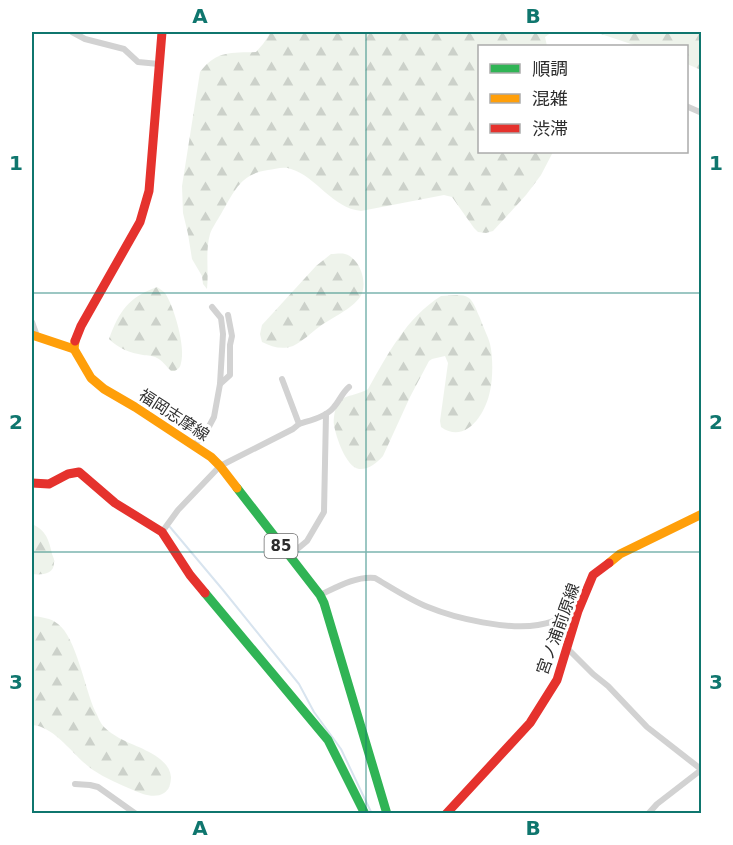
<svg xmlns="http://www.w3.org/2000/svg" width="733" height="845" font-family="'DejaVu Sans','Noto Sans JP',sans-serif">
  <defs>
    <pattern id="forest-firs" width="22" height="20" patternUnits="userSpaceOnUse" patternTransform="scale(1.5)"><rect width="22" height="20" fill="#eef3eb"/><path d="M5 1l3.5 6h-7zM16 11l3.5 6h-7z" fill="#ccd1ca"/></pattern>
  </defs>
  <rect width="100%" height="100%" fill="#fff"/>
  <!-- forest -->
  <g fill="url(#forest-firs)">
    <path d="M 268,32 L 552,32 L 545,37 L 547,46 L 480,46 L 480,152 L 553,152 L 541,175 L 526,195 L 493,231 L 486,233 L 478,232 L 474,228 L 452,197 L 444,195 L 361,211 C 332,208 317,177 291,169 C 284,166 275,169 268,170 C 240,174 234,192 221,214 C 217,221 212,228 210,234 C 205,252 209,271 207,289 L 203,284 L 202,276 L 192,259 L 188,234 L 183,213 L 182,186 L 200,72 C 217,50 231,53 256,52 L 263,44 L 269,35 Z"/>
    <polygon points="595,32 701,32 701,70 687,64 686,46 637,46"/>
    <path d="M 331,254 C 335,254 341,253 345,254 C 360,258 369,284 360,297 C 352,309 331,318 319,327 C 311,333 303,341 293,346 C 282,350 272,347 262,342 L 260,334 L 262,325 L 316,266 Z"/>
    <path d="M 157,287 C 160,289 163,291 165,293 C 174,306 186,348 181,363 C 180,368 179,368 175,371 L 171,371 C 166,366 162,360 157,358 C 152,355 148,356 143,355 C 130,353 118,348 109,339 C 119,311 129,297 157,287 Z"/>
    <path d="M 441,296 C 449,296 462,293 469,298 C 474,302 477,312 480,318 C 483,327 488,336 490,344 C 493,356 493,379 490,391 C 486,413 466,445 441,427 L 440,421 L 448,363 L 445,356 L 432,359 L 429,361 L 410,397 L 383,456 C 377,463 368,470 359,469 C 346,467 336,437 334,425 C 333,420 335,407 338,402 C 342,396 361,394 368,389 C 388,354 406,318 441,296 Z"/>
    <path d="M 32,524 C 46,530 49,540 52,554 C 53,557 55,560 54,563 C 54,575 40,575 32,574 Z"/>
    <path d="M 33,616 C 41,617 51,618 58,624 C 76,637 85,689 95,711 C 98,716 100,723 104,727 C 108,731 114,735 119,738 C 135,747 169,755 171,777 C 171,783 169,790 164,793 C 155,799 142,794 133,790 C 119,784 105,778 93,770 C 74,757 55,726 32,725 Z"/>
  </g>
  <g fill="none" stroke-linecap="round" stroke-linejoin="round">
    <!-- stream -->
    <polyline stroke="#d8e4ef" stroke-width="2" points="170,527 223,590 299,684 314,712 341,749 372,814"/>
    <!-- street -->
    <g stroke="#d2d2d2" stroke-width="6">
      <polyline points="72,32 85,39 124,49 138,62 159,64"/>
      <polyline points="686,106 702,113"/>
      <polyline points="212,307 221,318 223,334 220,384"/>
      <polyline points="32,322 37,336"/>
      <path d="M 299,424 C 311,420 326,417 334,407 C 340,400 342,393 349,387"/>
      <polyline points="194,445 205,434 214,417 220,384 230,375 230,345 232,336 228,315"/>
      <polyline points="162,532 178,510 220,466 293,429 299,424 282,379"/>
      <polyline points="289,556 307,541 324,512 326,414"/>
      <path d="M 320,595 C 337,587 356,576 375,578 C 392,588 410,600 428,607 C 457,619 508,630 538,625 C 552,623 565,617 578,611"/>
      <polyline points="567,648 593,674 608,686 647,727 702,770"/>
      <polyline points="75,784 90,785 98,787 136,814"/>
      <polyline points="648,814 657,804 701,770"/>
    </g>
    <!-- fast -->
    <g stroke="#30b455" stroke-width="9">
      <polyline points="237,488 320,595 324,603 387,814"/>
      <polyline points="205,593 328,740 365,814"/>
    </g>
    <!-- slow -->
    <g stroke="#ff9f0a" stroke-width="9">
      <polyline points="32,335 74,349"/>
      <polyline points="75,341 74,349 91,378 104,389 135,407 211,457 220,466 237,488"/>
      <polyline points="609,563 620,554 702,514"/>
    </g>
    <!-- jam -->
    <g stroke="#e5322d" stroke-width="9">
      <polyline points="75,341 81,326 140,222 149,191 162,32"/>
      <polyline points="32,483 49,484 68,474 79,472 115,503 162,532 190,575 205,593"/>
      <polyline points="446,814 530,723 557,680 578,611 593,575 609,563"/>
    </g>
  </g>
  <!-- grid -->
  <path fill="none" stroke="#0f766e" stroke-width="1.5" stroke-opacity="0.55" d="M 366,32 L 366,814M 32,293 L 702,293M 32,552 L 702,552"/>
  <g text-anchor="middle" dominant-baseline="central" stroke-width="6" stroke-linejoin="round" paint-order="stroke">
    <!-- shield labels -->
    <rect fill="#fff" stroke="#6c6c6c" stroke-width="1.5" x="264.5" y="534" width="33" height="24" rx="4.5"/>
    <g font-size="15" font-weight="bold" fill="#2d2d2d">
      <text x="281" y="546">85</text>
    </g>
    <!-- street labels -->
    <g font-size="16" fill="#2d2d2d" stroke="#fff">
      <text transform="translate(174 415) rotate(33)">福岡志摩線</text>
      <text transform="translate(558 629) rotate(-70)">宮ノ浦前原線</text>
    </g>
  </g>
  <!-- border -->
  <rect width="733" height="845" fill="none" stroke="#ffffff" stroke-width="66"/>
  <!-- legend -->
  <rect x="478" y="45" width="210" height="108" fill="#ffffff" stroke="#ababab" stroke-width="1.5"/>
  <rect x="490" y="64" width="30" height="9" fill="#30b455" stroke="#ababab" stroke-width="1.5"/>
  <text x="532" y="75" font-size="18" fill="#2d2d2d">順調</text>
  <rect x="490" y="94" width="30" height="9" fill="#ff9f0a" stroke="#ababab" stroke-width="1.5"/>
  <text x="532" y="105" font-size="18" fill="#2d2d2d">混雑</text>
  <rect x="490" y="124" width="30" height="9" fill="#e5322d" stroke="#ababab" stroke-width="1.5"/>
  <text x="532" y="135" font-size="18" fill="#2d2d2d">渋滞</text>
  <rect x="33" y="33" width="667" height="779" fill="none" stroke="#0f766e" stroke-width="2"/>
  <g font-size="20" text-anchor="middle" font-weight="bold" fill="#0f766e">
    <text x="200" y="23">A</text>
    <text x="533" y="23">B</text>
    <text x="16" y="170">1</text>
    <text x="716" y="170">1</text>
    <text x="16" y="429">2</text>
    <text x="716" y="429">2</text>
    <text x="16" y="689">3</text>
    <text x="716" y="689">3</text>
    <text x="200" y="835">A</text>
    <text x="533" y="835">B</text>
  </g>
</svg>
